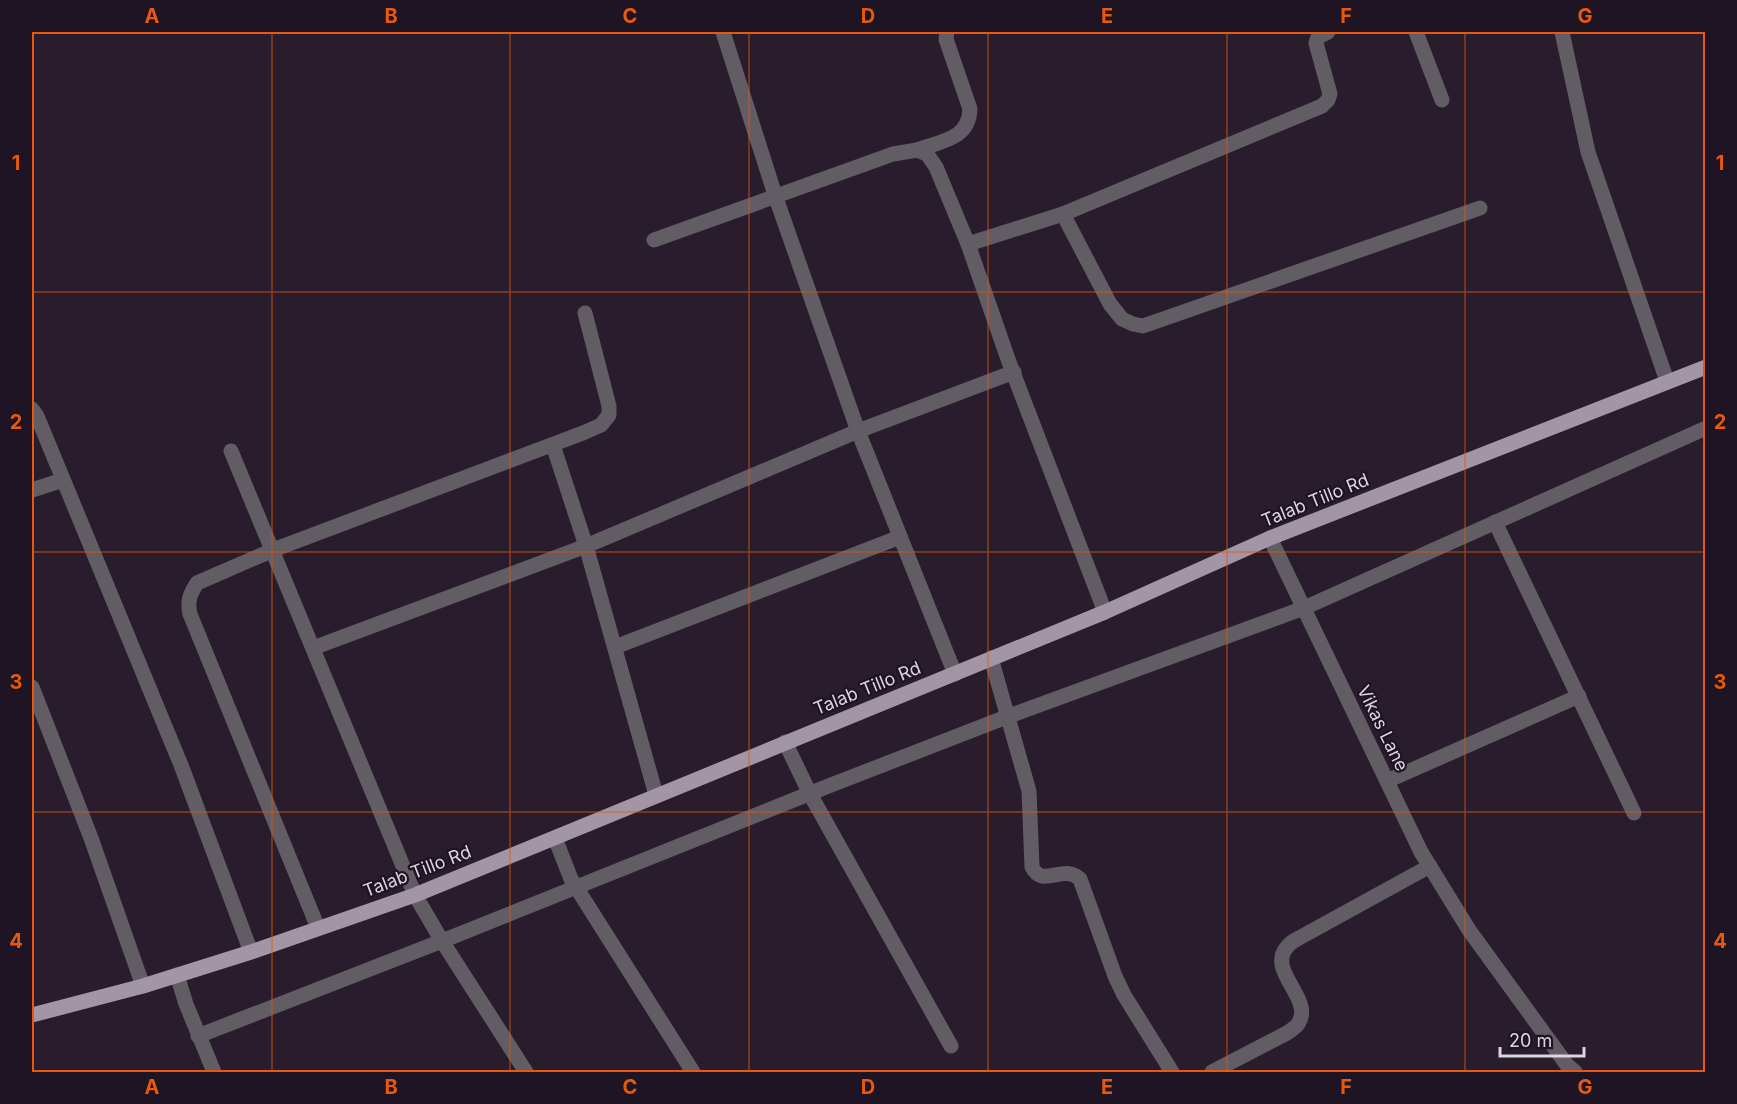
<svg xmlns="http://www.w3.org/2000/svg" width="1737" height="1104" font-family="Inter,sans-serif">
  <rect width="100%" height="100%" fill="#291d2d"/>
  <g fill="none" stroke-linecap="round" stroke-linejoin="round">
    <!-- minor -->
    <g stroke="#625c64" stroke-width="15">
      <polyline points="723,32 776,198 858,431 955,674"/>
      <polyline points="1416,32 1442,100"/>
      <polyline points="1562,32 1588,152 1667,381"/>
      <path d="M 917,150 C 942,141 969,139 970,109 L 946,39 L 947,32"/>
      <polyline points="1063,214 1110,304 1122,319 1133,324 1143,326 1480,208"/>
      <polyline points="654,240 893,154 917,150 927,154 936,167 968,244 1009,362 1105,612"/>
      <polyline points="968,244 1063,214 1322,106 1328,100 1330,94 1316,43 1318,37 1328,32"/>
      <polyline points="32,409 37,416 181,765 251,952"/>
      <polyline points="553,445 586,546 656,795"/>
      <polyline points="231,451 415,895 442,941 526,1072"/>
      <polyline points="32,490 63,480"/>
      <polyline points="1495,522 1634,813"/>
      <polyline points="1270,538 1421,852 1469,930 1567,1065 1575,1072"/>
      <polyline points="615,647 900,537"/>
      <polyline points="313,648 586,546 858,431 1014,372"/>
      <path d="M 991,658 L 1029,791 L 1032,867 C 1043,889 1063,863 1080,879 L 1115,976 L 1124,995 L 1172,1072"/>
      <polyline points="32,687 91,838 143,986"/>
      <polyline points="785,742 810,794 951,1046"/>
      <polyline points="1387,781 1579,696"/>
      <polyline points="555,838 571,879 693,1072"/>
      <path d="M 318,928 L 190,614 C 187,601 190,594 197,583 L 273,550 L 583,433 L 601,425 L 609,415 L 609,406 L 585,313"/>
      <polyline points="177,975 186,1004 214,1072"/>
      <polyline points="198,1036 442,941 831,785 1009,716 1304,608 1706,428"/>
      <path d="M 1212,1072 L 1287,1033 C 1290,1031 1295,1028 1298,1024 C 1315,999 1266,971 1287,947 C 1290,943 1295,940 1299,938 L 1430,866"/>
    </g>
    <!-- major -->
    <polyline stroke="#a195a6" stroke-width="15" points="32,1015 143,986 251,952 415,895 1105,612 1270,538 1706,367"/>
  </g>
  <!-- grid -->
  <path fill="none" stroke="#e8590c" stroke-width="1.5" stroke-opacity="0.55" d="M 272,32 L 272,1072M 510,32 L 510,1072M 749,32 L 749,1072M 988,32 L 988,1072M 1227,32 L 1227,1072M 1465,32 L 1465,1072M 32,292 L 1706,292M 32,552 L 1706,552M 32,812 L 1706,812"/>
  <g text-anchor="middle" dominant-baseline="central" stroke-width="4.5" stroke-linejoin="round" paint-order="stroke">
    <!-- street labels -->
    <g font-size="18" fill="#dcd4de" stroke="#1f1423">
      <text transform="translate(1315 500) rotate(-22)">Talab Tillo Rd</text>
      <text transform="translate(867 688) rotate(-22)">Talab Tillo Rd</text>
      <text transform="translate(1383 728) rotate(64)">Vikas Lane</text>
      <text transform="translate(417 871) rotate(-21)">Talab Tillo Rd</text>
    </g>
  </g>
  <!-- border -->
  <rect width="1737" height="1104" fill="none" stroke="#1f1423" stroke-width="66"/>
  <!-- scale -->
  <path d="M1500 1047v9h84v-9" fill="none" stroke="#dcd4de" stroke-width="3"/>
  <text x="1509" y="1047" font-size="18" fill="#dcd4de" stroke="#1f1423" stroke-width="4.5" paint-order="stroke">20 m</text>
  <rect x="33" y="33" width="1671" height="1038" fill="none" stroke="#e8590c" stroke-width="2"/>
  <g font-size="20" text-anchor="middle" font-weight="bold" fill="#e8590c">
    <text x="152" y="23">A</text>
    <text x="391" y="23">B</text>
    <text x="630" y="23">C</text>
    <text x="868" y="23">D</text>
    <text x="1107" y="23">E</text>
    <text x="1346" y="23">F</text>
    <text x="1585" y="23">G</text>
    <text x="16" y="170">1</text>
    <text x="1720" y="170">1</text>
    <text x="16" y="429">2</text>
    <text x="1720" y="429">2</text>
    <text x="16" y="689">3</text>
    <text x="1720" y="689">3</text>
    <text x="16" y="948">4</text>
    <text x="1720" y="948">4</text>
    <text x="152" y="1094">A</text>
    <text x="391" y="1094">B</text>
    <text x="630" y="1094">C</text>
    <text x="868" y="1094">D</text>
    <text x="1107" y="1094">E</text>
    <text x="1346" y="1094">F</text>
    <text x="1585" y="1094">G</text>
  </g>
</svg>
